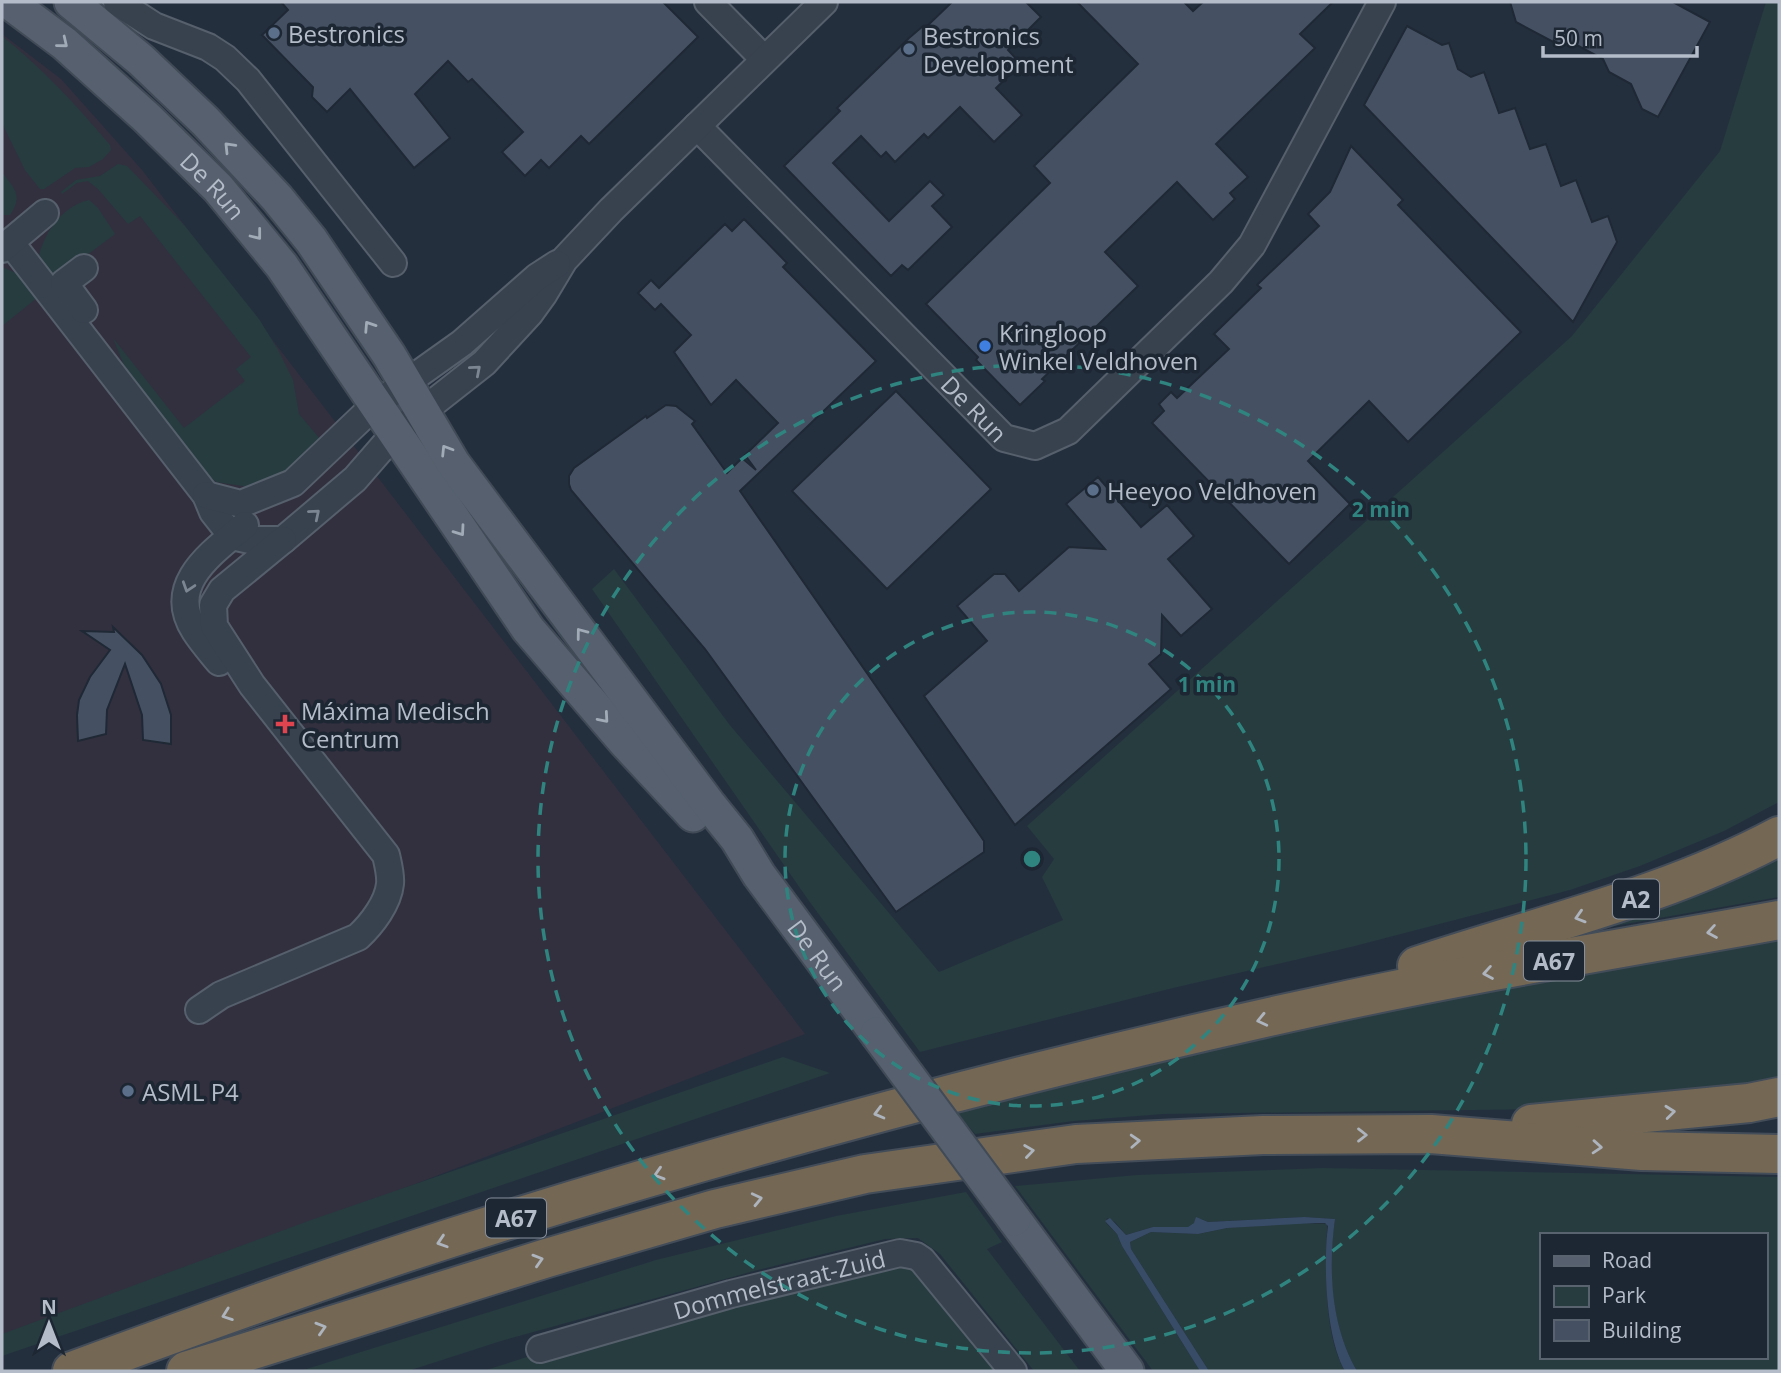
<svg xmlns="http://www.w3.org/2000/svg" width="1781" height="1373" font-family="'Open Sans',sans-serif">
  <rect width="100%" height="100%" fill="#242f3e"/>
  <!-- medical -->
  <polygon fill="#32303f" points="2,34 61,79 142,170 805,1034 2,1343"/>
  <!-- green -->
  <g fill="#263c3f" fill-rule="evenodd">
    <polygon points="1766,2 1779,2 1779,802 1724,831 1640,866 1570,890 1351,947 1173,988 920,1052 809,901 592,589 614,569 729,724 939,972 1063,920 1042,877 1054,859 1027,826 1572,336 1720,151"/>
    <path d="M 2,36 C 42,68 76,105 110,145 L 111,150 L 103,159 L 89,167 L 75,168 L 44,189 L 40,189 L 25,170 L 2,123 Z"/>
    <polygon points="118,164 127,166 185,226 259,319 277,348 293,380 299,414 320,439 291,467 256,488 216,482 191,460 128,375 113,338 184,428 245,381 236,369 251,357 140,216 128,224 98,189 88,181 77,183 62,194 61,192 76,180 100,176"/>
    <path d="M 2,172 C 15,190 23,195 10,215 L 2,215 Z"/>
    <path d="M 89,200 L 98,208 L 115,234 L 54,280 L 39,255 C 46,230 63,206 89,200 Z"/>
    <polygon points="4,268 21,275 38,297 2,326 2,269"/>
    <polygon points="1779,855 1779,897 1614,926 1614,922"/>
    <polygon points="1779,937 1779,1084 1555,1109 1163,1114 1074,1121 975,1134 955,1110 1204,1048 1586,972"/>
    <polygon points="783,1057 830,1073 2,1356 2,1334 311,1220"/>
    <path d="M 1323,1168 L 1779,1177 L 1779,1371 L 1357,1371 C 1331,1327 1327,1269 1335,1219 L 1304,1217 L 1208,1222 L 1201,1219 L 1188,1227 L 1153,1227 L 1126,1235 L 1115,1222 L 1107,1218 L 1106,1223 L 1117,1234 L 1122,1246 L 1200,1371 L 1153,1371 L 1015,1186 L 1137,1175 ZM 1541,1235 L 1765,1235 L 1765,1357 L 1541,1357 Z"/>
    <polygon points="966,1192 1002,1242 987,1249 1080,1371 1034,1371 940,1254 918,1238 885,1239 754,1271 501,1341 408,1371 300,1371 656,1260 836,1216"/>
    <path d="M 1297,1223 L 1327,1224 C 1327,1270 1322,1331 1345,1371 L 1209,1371 L 1131,1249 L 1130,1242 L 1151,1232 L 1198,1234 L 1227,1228 Z"/>
    <polygon points="906,1262 946,1300 996,1371 483,1371 543,1352"/>
  </g>
  <!-- water -->
  <path fill="#394c67" d="M 1196,1217 L 1208,1222 L 1304,1217 L 1335,1219 C 1328,1270 1331,1326 1357,1371 L 1345,1371 C 1326,1338 1323,1265 1328,1226 L 1325,1223 L 1316,1223 L 1227,1228 L 1198,1234 L 1151,1232 L 1130,1242 L 1131,1249 L 1209,1371 L 1200,1371 L 1122,1246 L 1117,1234 L 1105,1221 L 1110,1218 L 1126,1235 L 1153,1227 L 1188,1227 L 1194,1223 Z"/>
  <!-- building -->
  <g fill="#455162" stroke="#1f2835" stroke-width="2">
    <polygon points="281,2 663,2 698,37 589,144 581,136 549,168 541,160 525,176 502,152 523,132 472,79 468,82 448,61 415,94 450,138 414,168 350,89 327,112 312,97 313,87 262,35 288,10"/>
    <polygon points="952,2 1026,2 1041,17 1008,50 1021,64 996,88 1022,115 994,142 960,107 928,138 924,134 895,162 886,152 881,157 861,136 833,163 889,221 930,181 944,195 932,206 952,227 908,270 902,265 891,276 784,166 840,111 837,108 909,38 923,26 925,28"/>
    <polygon points="1077,2 1184,2 1193,11 1203,2 1333,2 1300,34 1315,48 1216,144 1248,177 1230,193 1235,199 1213,220 1177,182 1105,252 1138,286 1042,379 1045,381 1020,405 976,360 978,357 926,304 1050,183 1034,166 1138,64"/>
    <polygon points="1510,2 1673,2 1710,22 1658,117 1642,109 1631,84 1609,72 1603,59 1573,43 1559,45 1516,22"/>
    <polygon points="1407,26 1442,45 1449,43 1458,69 1471,77 1484,72 1499,113 1515,108 1530,149 1546,144 1561,186 1576,180 1592,222 1608,216 1617,242 1573,322 1364,105"/>
    <polygon points="1351,146 1403,200 1398,205 1521,332 1408,442 1369,401 1308,461 1350,504 1289,564 1152,423 1164,411 1159,404 1171,392 1177,398 1229,349 1214,334 1261,288 1257,285 1319,226 1308,214 1330,192"/>
    <polygon points="744,219 787,263 783,267 876,361 740,491 984,841 984,852 896,912 705,649 571,490 569,484 569,476 574,468 646,416 647,418 666,405 676,406 695,421 692,424 727,473 742,458 756,470 745,455 778,423 736,380 711,405 674,352 691,335 661,304 655,310 638,293 651,280 659,288 725,224 732,231"/>
    <polygon points="896,391 991,489 887,589 792,491"/>
    <polygon points="1098,477 1141,527 1167,505 1194,536 1168,559 1212,609 1181,636 1162,615 1161,654 1149,664 1171,689 1015,825 924,696 987,641 957,606 994,574 1005,574 1019,591 1069,547 1105,549 1066,504"/>
    <polygon points="113,627 142,655 161,684 171,715 171,744 143,740 142,715 125,664 107,710 106,734 78,741 77,715 79,700 90,677 110,650 82,631 114,632"/>
  </g>
  <g fill="none" stroke-linecap="round" stroke-linejoin="round">
    <defs>
      <g id="minor">
        <polyline points="117,2 154,26 208,47 225,58 248,80 393,263"/>
        <polyline points="708,2 764,59"/>
        <path id="s1" d="M 697,126 L 1004,438 L 1035,446 L 1068,431 L 1221,282 L 1252,245 L 1382,2"/>
        <polyline points="10,242 206,495 213,512 232,536 250,540 283,540 355,479 395,433 484,363 530,313 543,295 564,260 611,210 824,2"/>
        <polyline points="2,249 45,213"/>
        <polyline points="84,268 64,283 84,310"/>
        <polyline points="206,495 241,504 293,483 375,405 462,343 537,277 557,264"/>
        <path d="M 219,662 C 211,652 202,642 195,631 C 165,584 212,553 245,525"/>
        <path d="M 199,1010 L 221,995 L 358,937 C 372,924 388,903 390,884 C 391,875 388,864 386,855 L 252,685 L 214,626 L 213,605 L 222,590 L 283,540"/>
        <path id="s2" d="M 540,1349 L 731,1294 L 900,1253 L 916,1256 L 922,1260 L 1013,1371"/>
      </g>
      <g id="major">
        <path id="s3" d="M 9,2 L 65,44 L 147,118 L 218,188 L 282,266 L 528,629 L 625,742 L 693,815"/>
        <path id="s4" d="M 71,2 L 141,60 L 205,121 L 277,198 L 311,240 L 389,355 L 453,463 L 708,803 L 737,839 L 759,875 L 877,1034"/>
        <polyline points="1014,1219 1127,1371"/>
      </g>
      <g id="highway">
        <path d="M 1417,966 C 1539,925 1665,897 1779,836"/>
        <polyline points="1531,1124 1749,1103 1779,1097"/>
        <path d="M 72,1371 C 211,1320 350,1269 492,1225 C 769,1139 1050,1064 1333,1003 C 1481,971 1631,947 1779,920"/>
        <polyline points="186,1371 547,1258 715,1209 865,1174 1076,1144 1263,1135 1431,1134 1642,1151 1779,1154"/>
      </g>
    </defs>
    <!-- minor casing -->
    <use href="#minor" stroke="#565f6c" stroke-width="30"/>
    <!-- major casing -->
    <use href="#major" stroke="#414a57" stroke-width="37"/>
    <!-- highway casing -->
    <use href="#highway" stroke="#434c59" stroke-width="42"/>
    <!-- minor -->
    <use href="#minor" stroke="#38414e" stroke-width="26"/>
    <!-- major -->
    <use href="#major" stroke="#56606e" stroke-width="33"/>
    <!-- highway -->
    <use href="#highway" stroke="#746855" stroke-width="38"/>
    <defs>
      <polyline id="major-bridge" points="877,1034 1014,1219"/>
    </defs>
    <!-- major-bridge casing -->
    <use href="#major-bridge" stroke="#414a57" stroke-width="37" stroke-linecap="butt"/>
    <!-- major-bridge -->
    <use href="#major-bridge" stroke="#56606e" stroke-width="33"/>
  </g>
  <!-- one-way arrows -->
  <defs><path id="oneway-chevron" d="M-2-3.5L2.5 0L-2 3.5" fill="none" stroke-width="1.6" stroke-linecap="round" stroke-linejoin="round" transform="scale(1.75)"/></defs>
  <g stroke="#a1aab7">
    <use href="#oneway-chevron" transform="translate(63 43) rotate(39)"/>
    <use href="#oneway-chevron" transform="translate(229 147) rotate(-134)"/>
    <use href="#oneway-chevron" transform="translate(257 235) rotate(52)"/>
    <use href="#oneway-chevron" transform="translate(369 326) rotate(-123)"/>
    <use href="#oneway-chevron" transform="translate(446 450) rotate(-122)"/>
    <use href="#oneway-chevron" transform="translate(460 531) rotate(55)"/>
    <use href="#oneway-chevron" transform="translate(581 633) rotate(-127)"/>
    <use href="#oneway-chevron" transform="translate(604 718) rotate(49)"/>
  </g>
  <g stroke="#7c8592">
    <use href="#oneway-chevron" transform="translate(476 370) rotate(-41)"/>
    <use href="#oneway-chevron" transform="translate(315 514) rotate(-40)"/>
    <use href="#oneway-chevron" transform="translate(188 587) rotate(108)"/>
  </g>
  <g stroke="#aeb4bd">
    <use href="#oneway-chevron" transform="translate(1580 917) rotate(163)"/>
    <use href="#oneway-chevron" transform="translate(1712 932) rotate(170)"/>
    <use href="#oneway-chevron" transform="translate(1488 973) rotate(170)"/>
    <use href="#oneway-chevron" transform="translate(1262 1020) rotate(167)"/>
    <use href="#oneway-chevron" transform="translate(1670 1112) rotate(-6)"/>
    <use href="#oneway-chevron" transform="translate(879 1113) rotate(165)"/>
    <use href="#oneway-chevron" transform="translate(1362 1135)"/>
    <use href="#oneway-chevron" transform="translate(1135 1141) rotate(-3)"/>
    <use href="#oneway-chevron" transform="translate(1597 1147) rotate(4)"/>
    <use href="#oneway-chevron" transform="translate(1029 1151) rotate(-8)"/>
    <use href="#oneway-chevron" transform="translate(659 1174) rotate(163)"/>
    <use href="#oneway-chevron" transform="translate(757 1199) rotate(-13)"/>
    <use href="#oneway-chevron" transform="translate(442 1242) rotate(162)"/>
    <use href="#oneway-chevron" transform="translate(538 1260) rotate(-17)"/>
    <use href="#oneway-chevron" transform="translate(227 1315) rotate(160)"/>
    <use href="#oneway-chevron" transform="translate(321 1328) rotate(-17)"/>
  </g>
  <!-- distance rings -->
  <g fill="none" stroke="#308480" stroke-width="3.5" stroke-dasharray="12 9">
    <circle cx="1032" cy="859" r="247"/>
    <circle cx="1032" cy="859" r="494"/>
  </g>
  <!-- markers -->
  <g fill="#5c6f8a" stroke="#1d2633" stroke-width="2.5">
    <circle cx="274" cy="33" r="7"/>
    <circle cx="909" cy="49" r="7"/>
    <circle cx="1093" cy="490" r="7"/>
    <circle cx="128" cy="1091" r="7"/>
  </g>
  <circle fill="#3f7fe0" stroke="#1d2633" stroke-width="2.5" cx="985" cy="346" r="7"/>
  <path fill="#e0444e" stroke="#1d2633" stroke-width="2.5" d="M281.5 713.5h7v7h7v7h-7v7h-7v-7h-7v-7h7z"/>
  <g text-anchor="middle" dominant-baseline="central" stroke-width="7" stroke-linejoin="round" paint-order="stroke">
    <!-- shield labels -->
    <g fill="#1d2633" stroke="#878f9c" stroke-width="2">
      <rect x="1613" y="879.5" width="46" height="39" rx="5"/>
      <rect x="1524" y="941.5" width="60" height="39" rx="5"/>
      <rect x="486" y="1198.5" width="60" height="39" rx="5"/>
    </g>
    <g font-size="23" font-weight="bold" fill="#b4bcc9">
      <text x="1636" y="899">A2</text>
      <text x="1554" y="961">A67</text>
      <text x="516" y="1218">A67</text>
    </g>
    <!-- poi labels -->
    <g font-size="24" fill="#b4bcc9" stroke="#1d2633" text-anchor="start">
      <text x="288" y="33">Bestronics</text>
      <text x="923" y="35">Bestronics<tspan x="923" dy="28">Development</tspan></text>
      <text x="999" y="332">Kringloop<tspan x="999" dy="28">Winkel Veldhoven</tspan></text>
      <text x="1107" y="490">Heeyoo Veldhoven</text>
      <text x="301" y="710">Máxima Medisch<tspan x="301" dy="28">Centrum</tspan></text>
      <text x="142" y="1091">ASML P4</text>
    </g>
    <!-- street labels -->
    <g font-size="24" fill="#b4bcc9" stroke="#1d2633">
      <text stroke="none"><textPath href="#s3" startOffset="275">De Run</textPath></text>
      <text stroke="none"><textPath href="#s1" startOffset="396">De Run</textPath></text>
      <text stroke="none"><textPath href="#s4" startOffset="1216">De Run</textPath></text>
      <text stroke="none"><textPath href="#s2" startOffset="248">Dommelstraat-Zuid</textPath></text>
    </g>
  </g>
  <circle cx="1032" cy="859" r="10" fill="#308480" stroke="#1d2633" stroke-width="3.5"/>
  <g font-size="21" text-anchor="middle" font-weight="bold" fill="#308480" stroke="#1d2633" stroke-width="7" stroke-linejoin="round" paint-order="stroke">
    <text x="1381" y="517">2 min</text>
    <text x="1207" y="692">1 min</text>
  </g>
  <!-- border -->
  <rect width="1781" height="1373" fill="none" stroke="#b4bcc9" stroke-width="7"/>
  <!-- legend -->
  <rect x="1540" y="1233" width="228" height="126" fill="#1d2633" stroke="#59626f" stroke-width="2"/>
  <rect x="1554" y="1256" width="35" height="10" fill="#56606e" stroke="#59626f" stroke-width="2"/>
  <text x="1602" y="1268" font-size="21" fill="#b4bcc9">Road</text>
  <rect x="1554" y="1286" width="35" height="21" fill="#263c3f" stroke="#59626f" stroke-width="2"/>
  <text x="1602" y="1303" font-size="21" fill="#b4bcc9">Park</text>
  <rect x="1554" y="1320" width="35" height="21" fill="#455162" stroke="#59626f" stroke-width="2"/>
  <text x="1602" y="1338" font-size="21" fill="#b4bcc9">Building</text>
  <!-- north arrow -->
  <g transform="translate(49 1324)" stroke="#1d2633" stroke-width="5" paint-order="stroke">
  <path d="M0-5L12 26L0 18L-12 26Z" fill="#b4bcc9"/>
  <text y="-10" font-size="19" font-weight="bold" text-anchor="middle" fill="#b4bcc9">N</text>
  </g>
  <!-- scale -->
  <path d="M1543 46v10h154v-10" fill="none" stroke="#b4bcc9" stroke-width="3.5"/>
  <text x="1554" y="46" font-size="21" fill="#b4bcc9" stroke="#1d2633" stroke-width="5" paint-order="stroke">50 m</text>
</svg>
